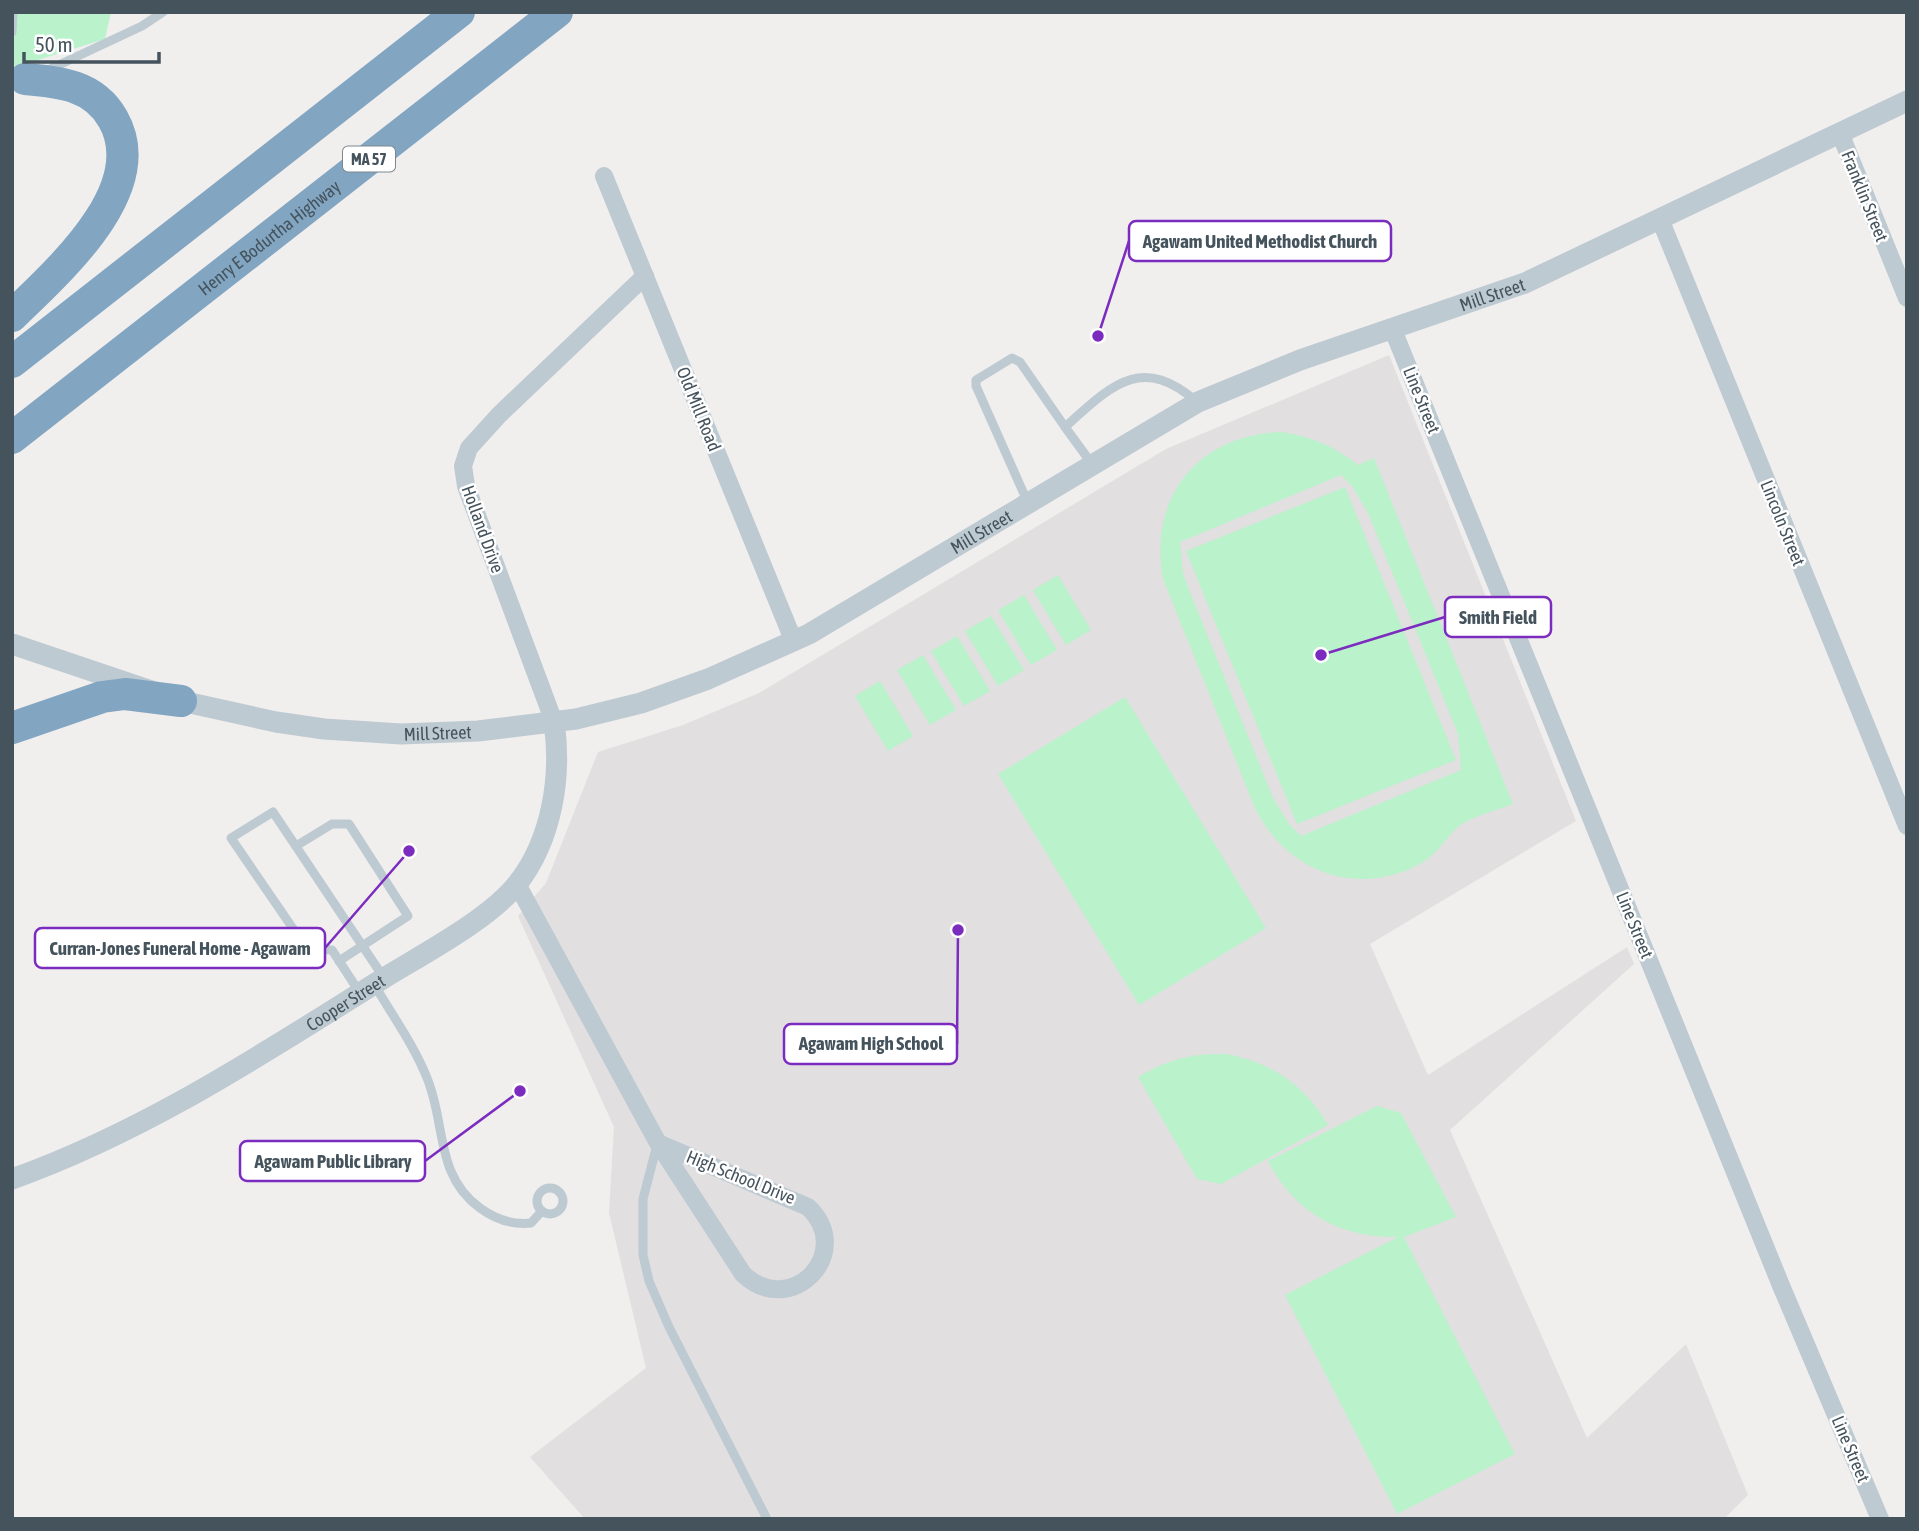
<svg xmlns="http://www.w3.org/2000/svg" width="1919" height="1531" font-family="'Asap Condensed',sans-serif">
  <rect width="100%" height="100%" fill="#f1eeee"/>
  <!-- education -->
  <polygon fill="#e2dfe0" points="1389,355 1576,821 1370,944 1428,1075 1627,947 1634,964 1450,1130 1587,1438 1686,1344 1748,1495 1724,1519 585,1519 530,1457 646,1368 609,1213 614,1127 518,916 546,883 598,752 683,725 759,693 1166,449"/>
  <!-- green -->
  <g fill="#b9f2cb" fill-rule="evenodd">
    <polygon points="12,12 111,12 105,39 12,68"/>
    <path d="M 1281,432 C 1311,436 1334,446 1358,465 L 1374,458 L 1513,804 C 1497,810 1477,815 1462,824 C 1449,832 1440,853 1420,864 C 1355,899 1284,870 1254,806 L 1163,579 C 1148,497 1198,435 1281,432 ZM 1341,475 L 1352,486 L 1368,513 L 1458,734 L 1461,770 L 1301,836 L 1289,824 L 1273,798 L 1188,587 L 1183,573 L 1180,542 Z"/>
    <polygon points="1345,487 1456,760 1297,824 1186,551"/>
    <polygon points="1058,575 1091,630 1066,645 1033,590"/>
    <polygon points="1024,595 1057,650 1031,665 998,610"/>
    <polygon points="991,616 1024,670 998,686 965,631"/>
    <polygon points="957,636 990,691 964,706 931,651"/>
    <polygon points="923,655 956,710 930,725 897,670"/>
    <polygon points="880,681 913,736 888,751 855,696"/>
    <polygon points="1125,697 1266,928 1139,1005 998,774"/>
    <path d="M 1226,1054 C 1272,1063 1304,1084 1328,1125 L 1221,1184 L 1197,1179 L 1138,1077 C 1166,1060 1192,1053 1226,1054 Z"/>
    <path d="M 1377,1106 L 1401,1113 L 1456,1217 L 1404,1237 L 1515,1454 L 1397,1514 L 1285,1295 L 1398,1237 C 1340,1238 1295,1213 1268,1161 Z"/>
  </g>
  <g fill="none" stroke-linecap="round" stroke-linejoin="round">
    <!-- service -->
    <g stroke="#bdcad1" stroke-width="9">
      <polyline points="12,32 13,12"/>
      <polyline points="46,71 142,26 163,12"/>
      <polyline points="1065,427 1092,464"/>
      <path d="M 1028,503 L 976,386 L 976,380 L 1012,358 L 1020,362 L 1065,427 C 1111,386 1141,353 1197,402"/>
      <polyline points="296,846 332,824 349,824 408,916 339,961"/>
      <path d="M 374,984 C 392,1015 414,1045 427,1078 C 446,1123 435,1176 480,1208 C 495,1219 513,1225 531,1223 L 542,1211"/>
      <polyline points="360,993 332,950 307,949 231,838 273,812 384,978"/>
      <polyline points="657,1145 643,1199 643,1255 649,1281 669,1327 767,1519"/>
      <circle cx="550" cy="1201" r="13"/>
    </g>
    <!-- minor -->
    <g stroke="#bdcad1" stroke-width="18">
      <polyline points="1840,133 1907,298"/>
      <polyline points="604,176 794,642"/>
      <polyline points="1660,219 1907,826"/>
      <polyline points="1393,330 1782,1288 1880,1519"/>
      <polyline points="554,722 466,486 463,466 469,448 499,415 645,276"/>
      <path d="M 517,884 L 658,1143 L 743,1274 C 791,1320 856,1252 808,1207 L 658,1143"/>
    </g>
    <!-- tertiary -->
    <g stroke="#bdcad1" stroke-width="21">
      <path id="s1" d="M 12,644 L 181,701 L 276,722 L 324,729 L 401,734 L 478,731 L 576,719 L 641,703 L 708,679 L 809,634 L 1198,402 L 1300,360 L 1525,283 L 1907,101"/>
      <path id="s2" d="M 12,1179 C 146,1131 264,1053 384,978 C 423,954 490,919 518,883 C 552,839 562,776 554,722"/>
    </g>
    <!-- motorway -->
    <g stroke="#82a5c1" stroke-width="32">
      <path d="M 12,316 C 57,272 153,189 113,119 C 94,85 60,82 25,79"/>
      <polyline points="12,362 459,12"/>
      <path id="s3" d="M 12,438 L 557,12"/>
      <polyline points="12,728 102,697 125,694 181,701"/>
    </g>
  </g>
  <g text-anchor="middle" dominant-baseline="central" stroke-width="5" stroke-linejoin="round" paint-order="stroke">
    <!-- shield labels -->
    <rect fill="#fff" stroke="#7d878e" stroke-width="2" x="343" y="146.5" width="52" height="25" rx="5"/>
    <g font-size="16" font-weight="bold" fill="#45535d">
      <text x="369" y="159">MA 57</text>
    </g>
    <!-- street labels -->
    <g font-size="18" fill="#45535d" stroke="#fff">
      <text transform="translate(1865 196) rotate(68)">Franklin Street</text>
      <text stroke="none"><textPath href="#s3" startOffset="326">Henry E Bodurtha Highway</textPath></text>
      <text stroke="none"><textPath href="#s1" startOffset="1592">Mill Street</textPath></text>
      <text transform="translate(1422 400) rotate(68)">Line Street</text>
      <text transform="translate(699 409) rotate(68)">Old Mill Road</text>
      <text transform="translate(1783 523) rotate(68)">Lincoln Street</text>
      <text transform="translate(483 529) rotate(70)">Holland Drive</text>
      <text stroke="none"><textPath href="#s1" startOffset="1026">Mill Street</textPath></text>
      <text stroke="none"><textPath href="#s1" startOffset="438">Mill Street</textPath></text>
      <text transform="translate(1635 925) rotate(68)">Line Street</text>
      <text stroke="none"><textPath href="#s2" startOffset="378">Cooper Street</textPath></text>
      <text transform="translate(741 1177) rotate(22)">High School Drive</text>
      <text transform="translate(1851 1449) rotate(67)">Line Street</text>
    </g>
  </g>
  <!-- callouts -->
  <path fill="none" stroke="#7b2cbf" stroke-width="2.5" d="M1098 336L1129 241M1321 655L1445 617M409 851L325 948M958 930L957 1044M520 1091L425 1161"/>
  <g fill="#7b2cbf" stroke="#fff" stroke-width="2.5">
    <circle cx="1098" cy="336" r="7"/>
    <circle cx="1321" cy="655" r="7"/>
    <circle cx="409" cy="851" r="7"/>
    <circle cx="958" cy="930" r="7"/>
    <circle cx="520" cy="1091" r="7"/>
  </g>
  <g fill="#fff" stroke="#7b2cbf" stroke-width="2.5">
    <rect x="1129" y="221" width="262" height="40" rx="7"/>
    <rect x="1445" y="597" width="106" height="40" rx="7"/>
    <rect x="35" y="928" width="290" height="40" rx="7"/>
    <rect x="784" y="1024" width="173" height="40" rx="7"/>
    <rect x="240" y="1141" width="185" height="40" rx="7"/>
  </g>
  <g font-size="19" text-anchor="middle" font-weight="bold" fill="#45535d">
    <text x="1260" y="248">Agawam United Methodist Church</text>
    <text x="1498" y="624">Smith Field</text>
    <text x="180" y="955">Curran-Jones Funeral Home - Agawam</text>
    <text x="871" y="1050">Agawam High School</text>
    <text x="333" y="1168">Agawam Public Library</text>
  </g>
  <!-- border -->
  <rect width="1919" height="1531" fill="none" stroke="#45535d" stroke-width="28"/>
  <!-- scale -->
  <path d="M24 52v10h135v-10" fill="none" stroke="#45535d" stroke-width="3.5"/>
  <text x="35" y="52" font-size="21" fill="#45535d" stroke="#ffffff" stroke-width="5" paint-order="stroke">50 m</text>
</svg>
